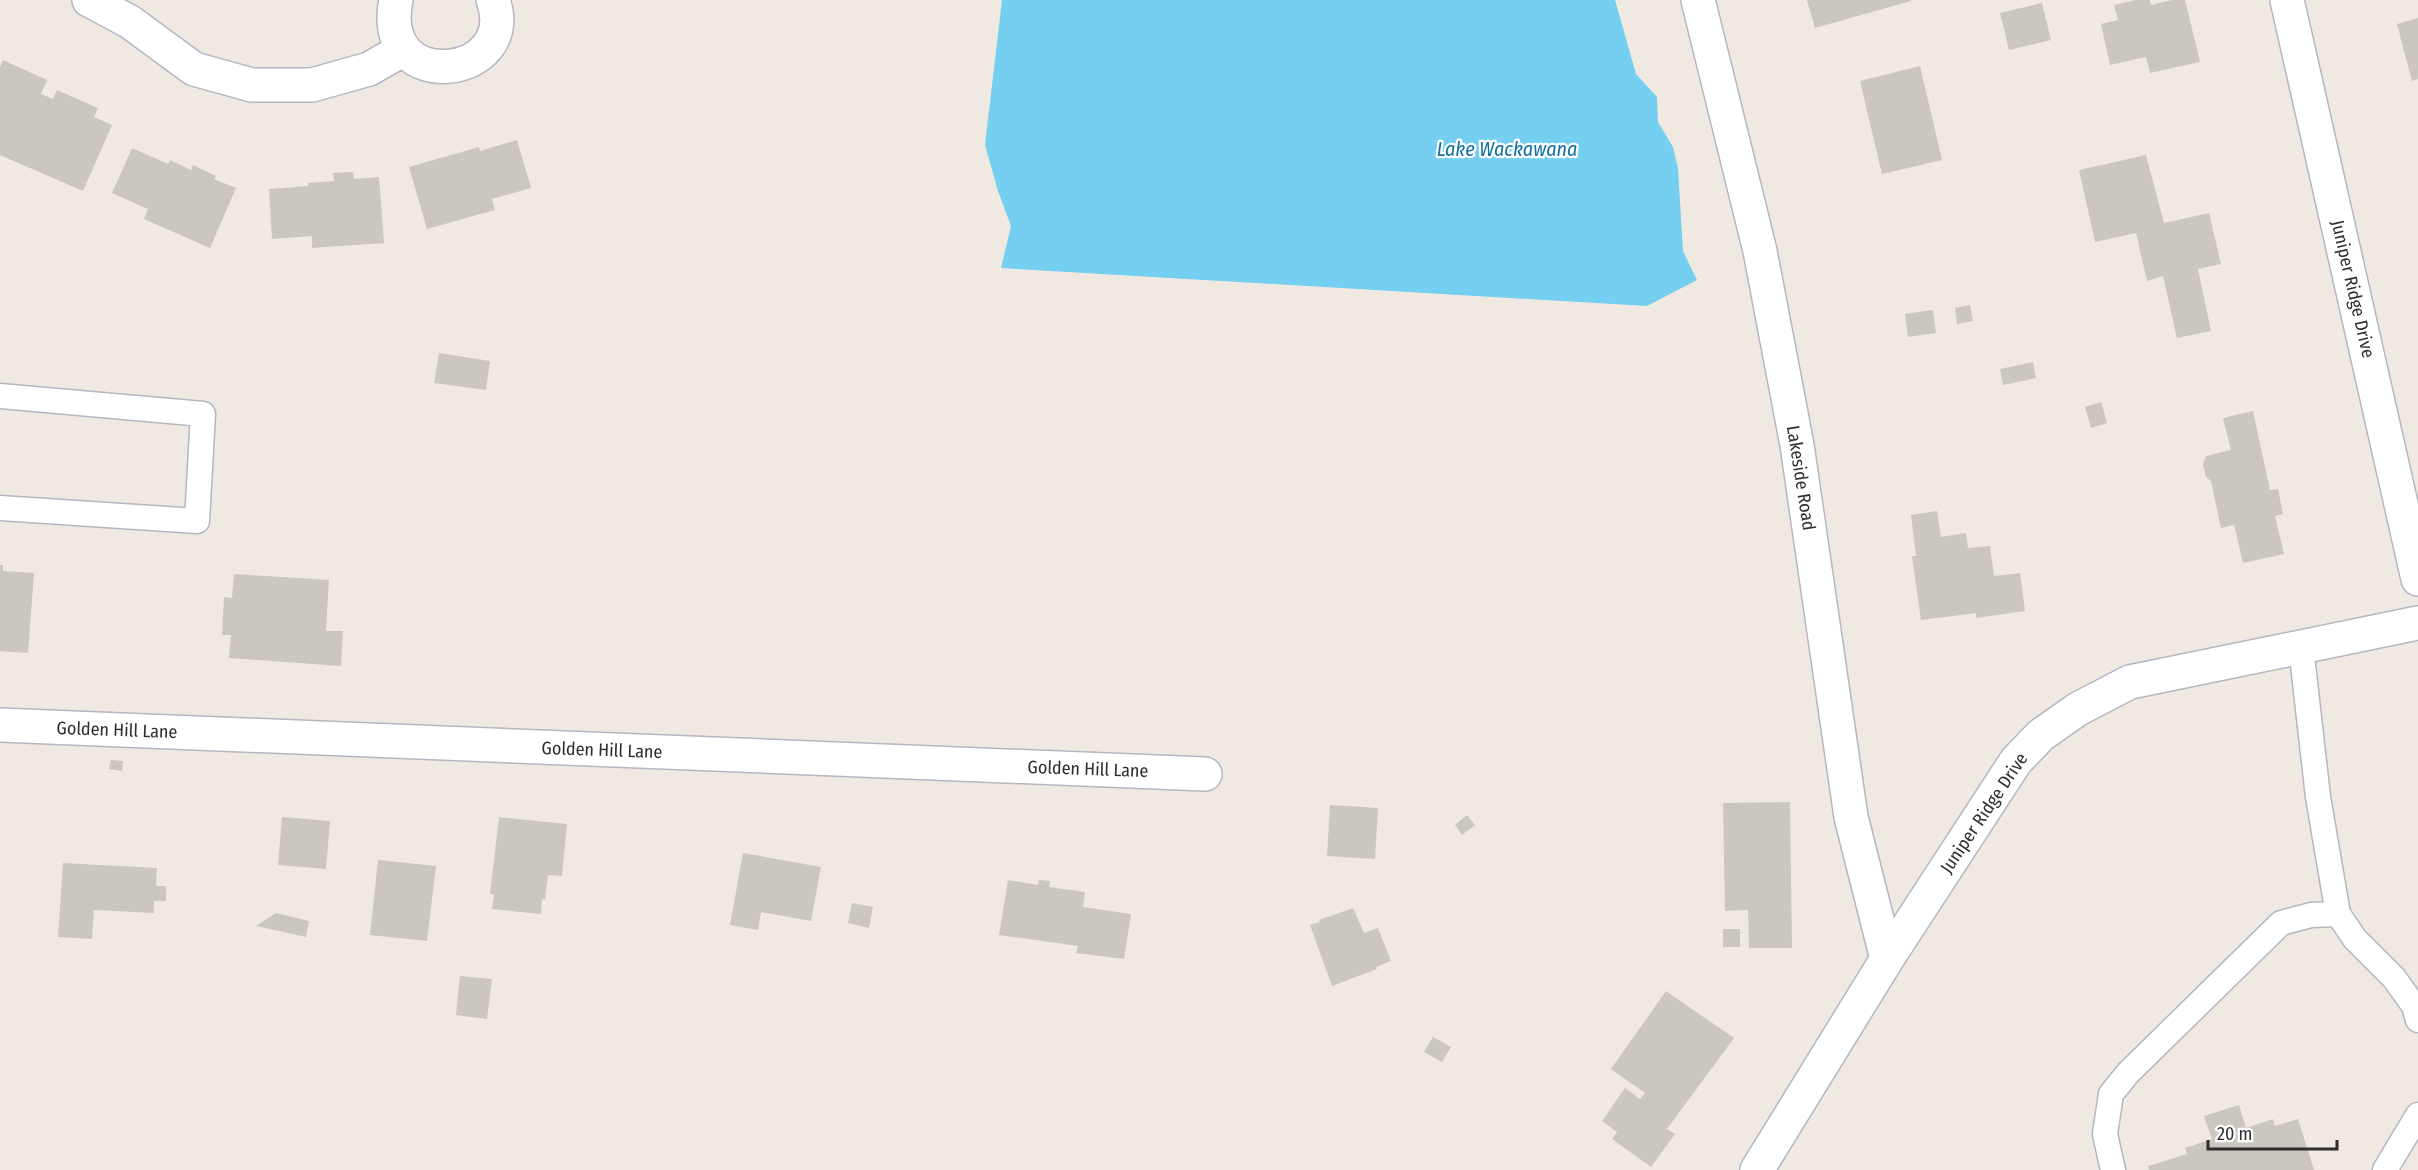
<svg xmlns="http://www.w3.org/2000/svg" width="2418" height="1170" font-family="'Fira Sans Condensed',sans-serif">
  <rect width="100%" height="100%" fill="#efe9e1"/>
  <!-- water -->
  <polygon fill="#75cff0" points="1002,0 1615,0 1636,74 1657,97 1658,122 1673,147 1678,168 1683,251 1697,280 1647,306 1001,268 1011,226 998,191 985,145"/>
  <!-- building -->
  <g fill="#cbc7bf">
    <polygon points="1807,0 1911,0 1911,1 1815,28"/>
    <polygon points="2136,0 2150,0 2151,5 2172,0 2185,0 2200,62 2150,73 2146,57 2110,65 2101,24 2118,20 2114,5"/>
    <polygon points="2042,3 2051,40 2009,50 2000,13"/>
    <polygon points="2418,18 2418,79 2412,81 2397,24"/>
    <polygon points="3,60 47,80 41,94 53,99 57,90 98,108 94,117 112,125 83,191 0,155 0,67"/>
    <polygon points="1920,66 1942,160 1882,174 1860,81"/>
    <polygon points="517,140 531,188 492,199 495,210 427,229 409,167 479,147 480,151"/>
    <polygon points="132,148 168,164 170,160 191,170 193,165 216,176 214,179 236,188 210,248 144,219 148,209 112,193"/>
    <polygon points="2146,155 2164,223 2209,213 2221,264 2198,269 2211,331 2177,338 2163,276 2147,281 2136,233 2095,242 2079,170"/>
    <polygon points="353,172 354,179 379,177 384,243 312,248 312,236 272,239 269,189 308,186 308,183 334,181 333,173"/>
    <polygon points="1970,305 1973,321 1957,324 1955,308"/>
    <polygon points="1933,310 1936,333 1908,337 1905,314"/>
    <polygon points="439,353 490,361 486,390 434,383"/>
    <polygon points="2033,362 2036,378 2003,385 2000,369"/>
    <polygon points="2101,402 2107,423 2091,428 2085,407"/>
    <polygon points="2253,411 2270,490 2278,489 2283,514 2275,516 2284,554 2243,563 2234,525 2221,528 2211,481 2206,477 2203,465 2206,456 2231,450 2223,418"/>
    <polygon points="1937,511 1941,537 1966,533 1968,548 1990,546 1994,576 2020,573 2025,611 1976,618 1976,613 1921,620 1912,556 1916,556 1911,515"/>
    <polygon points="0,565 3,565 3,571 34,573 28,653 0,651"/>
    <polygon points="234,574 329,580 326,631 343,631 341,666 229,658 231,635 222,635 224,597 232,598"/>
    <polygon points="111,760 123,761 122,771 109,769"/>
    <polygon points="1790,802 1792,948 1749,948 1748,910 1725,911 1723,803"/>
    <polygon points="1330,805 1378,808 1375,859 1327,856"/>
    <polygon points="1467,815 1475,825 1462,835 1455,825"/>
    <polygon points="282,817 330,821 326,869 278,865"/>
    <polygon points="499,817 567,824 562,876 548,875 545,900 542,899 541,914 492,909 494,895 490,894"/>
    <polygon points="743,853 821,867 811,921 761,912 758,930 730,925"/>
    <polygon points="378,860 436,866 427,941 370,935"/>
    <polygon points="63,863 157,868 156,886 166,886 166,901 154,901 154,913 94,910 92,939 58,937"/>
    <polygon points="1008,880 1038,885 1039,880 1050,881 1049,887 1085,892 1083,907 1131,914 1124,959 1076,953 1078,946 999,935"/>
    <polygon points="852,903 873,907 869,928 848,923"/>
    <polygon points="1353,908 1364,933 1378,928 1391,961 1376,967 1377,969 1332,986 1310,925 1320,922 1319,920"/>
    <polygon points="276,913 309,921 306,937 256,926"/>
    <rect x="1723" y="929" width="17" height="18"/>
    <polygon points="460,976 492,979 487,1019 456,1015"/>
    <polygon points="1666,991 1734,1038 1667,1129 1675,1134 1651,1167 1612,1139 1617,1132 1602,1121 1625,1088 1640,1099 1645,1093 1611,1069"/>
    <polygon points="1433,1037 1451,1047 1442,1062 1424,1052"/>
    <polygon points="2239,1105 2246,1128 2273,1119 2275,1126 2298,1119 2314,1170 2149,1170 2148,1166 2187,1154 2185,1148 2212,1139 2204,1116"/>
  </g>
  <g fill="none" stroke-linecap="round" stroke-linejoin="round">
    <defs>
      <g id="service">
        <polyline points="0,396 203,414 197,521 0,508"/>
        <polyline points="2301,647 2318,797 2338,914 2355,939 2394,978 2414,1006 2418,1020"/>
        <polyline points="2113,1170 2105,1134 2111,1094 2128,1073 2281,923 2311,915 2338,914"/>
        <polyline points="2385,1170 2418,1115"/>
      </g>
      <g id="minor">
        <polyline points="89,0 130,22 194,69 252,85 312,85 369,69 404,49"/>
        <path d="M 396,0 C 376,98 522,79 493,0"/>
        <polyline points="1698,0 1760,251 1797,445 1851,817 1887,959"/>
        <polyline points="2287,0 2418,579"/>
        <polyline points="0,725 1205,774"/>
        <polyline points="1757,1170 1887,959 2016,761 2041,735 2078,709 2130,682 2418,623"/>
      </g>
    </defs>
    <!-- service casing -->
    <use href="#service" stroke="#b4b7c1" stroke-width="27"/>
    <!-- minor casing -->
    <use href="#minor" stroke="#b4b7c1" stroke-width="36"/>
    <!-- service -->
    <use href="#service" stroke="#fff" stroke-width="24"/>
    <!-- minor -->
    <use href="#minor" stroke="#fff" stroke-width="33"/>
  </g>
  <g text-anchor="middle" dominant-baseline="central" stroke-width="4.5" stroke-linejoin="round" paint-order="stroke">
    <!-- street labels -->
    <g font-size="18" fill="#2e2e2e" stroke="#fff">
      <text transform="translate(2353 289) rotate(77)">Juniper Ridge Drive</text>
      <text transform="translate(1801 478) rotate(81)">Lakeside Road</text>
      <text transform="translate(117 730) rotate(2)">Golden Hill Lane</text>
      <text transform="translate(602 750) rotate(2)">Golden Hill Lane</text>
      <text transform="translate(1088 769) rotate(2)">Golden Hill Lane</text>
      <text transform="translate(1984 813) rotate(-56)">Juniper Ridge Drive</text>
    </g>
    <!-- water labels -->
    <g font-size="20" font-style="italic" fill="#0d6fa3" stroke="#fff">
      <text x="1507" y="149">Lake Wackawana</text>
    </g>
  </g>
  <!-- scale -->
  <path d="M2208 1140v9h129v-9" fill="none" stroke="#2e2e2e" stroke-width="3"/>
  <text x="2217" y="1140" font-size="18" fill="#2e2e2e" stroke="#ffffff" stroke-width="4.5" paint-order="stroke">20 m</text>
</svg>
